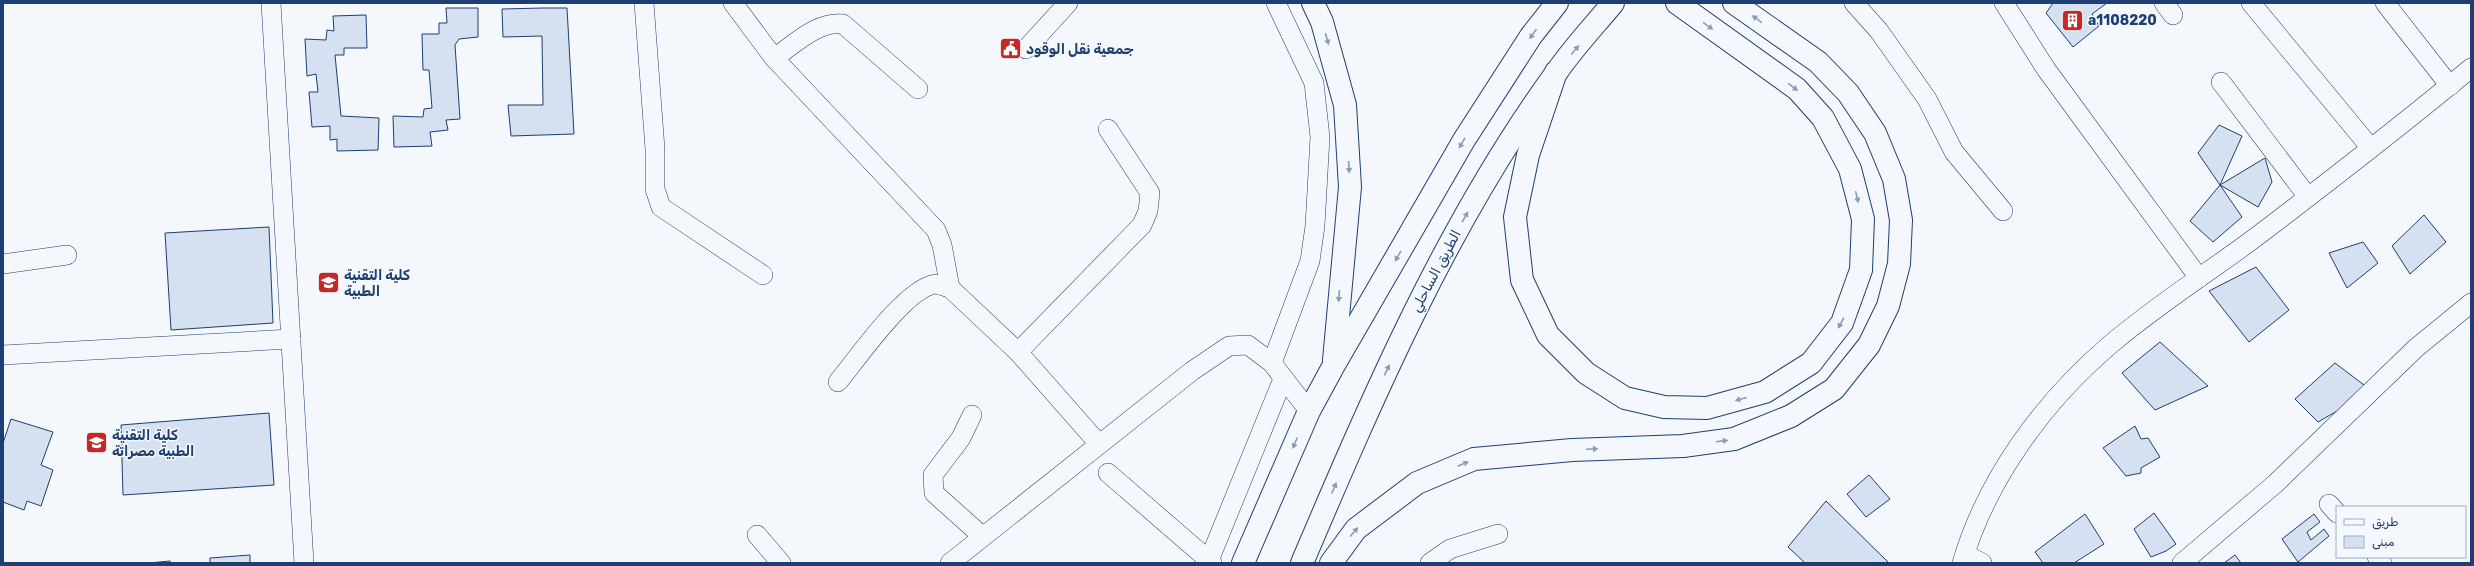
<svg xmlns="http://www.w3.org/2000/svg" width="2474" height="566" font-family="Rubik,Vazirmatn,sans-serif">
  <rect width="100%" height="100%" fill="#f4f7fb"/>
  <!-- building -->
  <g fill="#d5e0f0" stroke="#1d3f73">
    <polygon points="2053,3 2107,3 2092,14 2099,26 2073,47 2046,13"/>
    <polygon points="446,8 478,8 478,37 459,39 455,45 460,119 446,120 448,130 430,132 432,146 394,147 393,116 423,117 424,109 432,108 429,70 423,70 422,34 439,34 439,23 447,23"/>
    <polygon points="543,8 567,8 574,134 511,136 508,105 543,105 542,36 503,37 502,9"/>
    <polygon points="366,15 367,48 344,48 344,55 335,55 341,116 379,118 378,150 337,151 337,139 330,140 330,126 312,127 309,92 318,92 316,74 307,76 305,39 326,40 327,30 334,31 333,16"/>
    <polygon points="2219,125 2242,136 2220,185 2198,153"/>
    <polygon points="2265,158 2272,182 2258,207 2220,185"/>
    <polygon points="2220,185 2242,217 2213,242 2190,221"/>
    <polygon points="2424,215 2446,242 2410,274 2392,246"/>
    <polygon points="269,227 273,323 171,330 165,233"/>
    <polygon points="2363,242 2378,263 2347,288 2329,253"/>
    <polygon points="2256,267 2289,310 2249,342 2209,291"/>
    <polygon points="2160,342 2208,386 2155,410 2122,373"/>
    <polygon points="2335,363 2372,391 2318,422 2295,399"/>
    <polygon points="269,413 274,485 123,495 121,425"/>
    <polygon points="11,419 53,432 41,465 53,470 41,506 27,501 24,510 3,502 3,443"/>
    <polygon points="2135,426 2141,439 2148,438 2160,457 2141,468 2141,473 2126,476 2103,448"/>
    <polygon points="1869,475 1890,499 1866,517 1847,494"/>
    <polygon points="1826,501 1889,563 1805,563 1788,547"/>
    <polygon points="2154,513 2176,544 2166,551 2151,557 2134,529"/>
    <polygon points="2085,514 2104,544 2074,563 2043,563 2035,552"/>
    <polygon points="2314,514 2320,522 2307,532 2311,540 2324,529 2329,536 2298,562 2282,539"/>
    <polygon points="250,555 250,563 210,563 210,558"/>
    <polygon points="2235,555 2241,563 2224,563"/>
    <polygon points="170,561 170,563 148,563"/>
  </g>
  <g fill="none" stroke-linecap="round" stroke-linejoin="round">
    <defs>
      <g id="minor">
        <polyline points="271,3 304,563"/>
        <polyline points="644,3 655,149 655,189 661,207 763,275"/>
        <polyline points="733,3 774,58 936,230 942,245 950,288"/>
        <polyline points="1854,3 1879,31 1927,99 1954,152 2003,211"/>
        <polyline points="2004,3 2046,69 2199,278"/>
        <polyline points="2164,3 2173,15"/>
        <polyline points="2251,3 2370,147"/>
        <polyline points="2385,3 2450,86"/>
        <polyline points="1026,49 1068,3"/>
        <path d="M 774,58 C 795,44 817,21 843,24 L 918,89"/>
        <polyline points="2221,82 2308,197"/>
        <polyline points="3,264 67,255"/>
        <polyline points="1018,352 1142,225 1148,211 1150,193 1108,129"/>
        <polyline points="3,355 291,339"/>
        <polyline points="1272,363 1310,261 1315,226 1320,137 1314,83 1276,3"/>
        <path d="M 838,382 C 857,359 905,289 935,284 C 939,284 945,287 950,288 L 1018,352 L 1099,444"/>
        <polyline points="972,415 961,438 933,475 934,493 982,536"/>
        <polyline points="1108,473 1212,563"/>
        <polyline points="2329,504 2337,513"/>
        <polyline points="757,535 781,563"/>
        <polyline points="1965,554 1982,563"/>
        <polyline points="2377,557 2382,563"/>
        <polyline points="950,563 1192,371 1229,346 1248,345 1272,363 1309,411"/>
        <polyline points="1208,563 1283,379"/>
        <polyline points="1430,563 1450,549 1498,534"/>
        <path d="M 1962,563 C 1987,478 2044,401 2111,344 C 2158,304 2211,271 2260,234 C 2331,180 2402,125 2471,68"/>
        <polyline points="2182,563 2275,484 2416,348 2471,303"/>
      </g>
      <g id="highway">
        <polyline points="1313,3 1322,22 1345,105 1350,187 1334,360"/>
        <polyline points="1556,72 1528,155 1515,217 1522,280 1548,335 1586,373 1625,398 1664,407 1707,408 1765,392 1811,363 1842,323 1861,270 1863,219 1850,169 1823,118 1797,89 1677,3"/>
        <polyline points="1243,563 1309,411 1334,365 1464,140 1531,36 1557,3"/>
        <path d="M 1302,563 C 1374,394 1447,223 1556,73 C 1573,48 1594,26 1613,3"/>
        <polyline points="1331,563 1356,529 1417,483 1474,459 1572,450 1683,446 1734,439 1791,416 1834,389 1869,345 1888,306 1899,264 1901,220 1894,179 1875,133 1848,93 1818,62 1734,3"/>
      </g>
    </defs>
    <!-- minor casing -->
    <use href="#minor" stroke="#1d3f73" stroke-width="20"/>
    <!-- highway casing -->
    <use href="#highway" stroke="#1d3f73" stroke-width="24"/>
    <!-- minor -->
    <use href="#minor" stroke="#f4f7fb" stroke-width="19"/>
    <!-- highway -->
    <use href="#highway" stroke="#f4f7fb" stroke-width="22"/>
  </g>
  <!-- one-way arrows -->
  <defs><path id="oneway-solid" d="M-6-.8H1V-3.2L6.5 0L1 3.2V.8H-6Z"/></defs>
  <g fill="#889bb7">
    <use href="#oneway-solid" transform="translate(1757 19) rotate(-144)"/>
    <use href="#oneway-solid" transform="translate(1708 26) rotate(36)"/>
    <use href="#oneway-solid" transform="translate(1533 34) rotate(126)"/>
    <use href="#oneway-solid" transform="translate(1327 39) rotate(74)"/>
    <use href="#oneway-solid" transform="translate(1575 50) rotate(-50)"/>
    <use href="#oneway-solid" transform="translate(1793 87) rotate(37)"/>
    <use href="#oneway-solid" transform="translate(1462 143) rotate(120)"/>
    <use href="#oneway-solid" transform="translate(1349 167) rotate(87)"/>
    <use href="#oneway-solid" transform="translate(1857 197) rotate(76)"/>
    <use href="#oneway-solid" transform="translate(1465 217) rotate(-61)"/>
    <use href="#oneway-solid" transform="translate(1398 256) rotate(120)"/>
    <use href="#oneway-solid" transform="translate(1339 296) rotate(94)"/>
    <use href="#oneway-solid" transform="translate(1841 323) rotate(119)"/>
    <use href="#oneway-solid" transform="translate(1387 370) rotate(-65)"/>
    <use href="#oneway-solid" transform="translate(1741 399) rotate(165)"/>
    <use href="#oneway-solid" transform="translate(1722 441) rotate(-7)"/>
    <use href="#oneway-solid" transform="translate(1295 443) rotate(113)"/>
    <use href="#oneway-solid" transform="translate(1592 449) rotate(-2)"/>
    <use href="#oneway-solid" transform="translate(1463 464) rotate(-23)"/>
    <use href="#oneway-solid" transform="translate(1334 488) rotate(-67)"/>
    <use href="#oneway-solid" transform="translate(1354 532) rotate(-50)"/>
  </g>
  <!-- icons -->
  <defs>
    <symbol id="building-square" viewBox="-11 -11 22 22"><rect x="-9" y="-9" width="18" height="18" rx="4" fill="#c62828" stroke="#f4f7fb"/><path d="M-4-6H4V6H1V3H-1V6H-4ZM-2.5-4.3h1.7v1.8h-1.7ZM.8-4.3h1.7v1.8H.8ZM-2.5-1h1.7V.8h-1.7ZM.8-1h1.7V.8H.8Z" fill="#fff"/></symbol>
    <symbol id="civic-square" viewBox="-11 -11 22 22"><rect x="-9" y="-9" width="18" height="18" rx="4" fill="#c62828" stroke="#f4f7fb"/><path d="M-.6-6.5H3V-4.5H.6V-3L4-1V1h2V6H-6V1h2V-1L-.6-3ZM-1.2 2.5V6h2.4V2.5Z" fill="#fff"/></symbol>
    <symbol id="university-square" viewBox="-11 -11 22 22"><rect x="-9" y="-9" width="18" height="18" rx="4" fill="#c62828" stroke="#f4f7fb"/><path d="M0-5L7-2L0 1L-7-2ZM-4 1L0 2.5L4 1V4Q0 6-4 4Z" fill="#fff"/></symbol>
    <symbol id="school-square" viewBox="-11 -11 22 22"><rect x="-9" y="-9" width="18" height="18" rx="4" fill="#c62828" stroke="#f4f7fb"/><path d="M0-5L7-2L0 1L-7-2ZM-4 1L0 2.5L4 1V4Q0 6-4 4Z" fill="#fff"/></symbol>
  </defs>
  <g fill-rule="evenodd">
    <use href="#building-square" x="2060" y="8" width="25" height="25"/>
    <use href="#civic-square" x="998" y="36" width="25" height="25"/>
    <use href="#university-square" x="316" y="270" width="25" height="25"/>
    <use href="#school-square" x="84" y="430" width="25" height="25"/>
  </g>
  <g text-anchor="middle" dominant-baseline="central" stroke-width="3" stroke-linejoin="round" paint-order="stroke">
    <!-- poi labels -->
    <g font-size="14" font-weight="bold" fill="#1d3f73" stroke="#f4f7fb" text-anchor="start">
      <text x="2088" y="20">a1108220</text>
      <text x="1026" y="49">جمعية نقل الوقود</text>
      <text x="344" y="275">كلية التقنية<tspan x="344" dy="16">الطبية</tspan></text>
      <text x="112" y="435">كلية التقنية<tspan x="112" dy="16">الطبية مصراتة</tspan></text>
    </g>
    <!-- street labels -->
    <g font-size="14" fill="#1d3f73" stroke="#f4f7fb">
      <text transform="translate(1436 271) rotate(-62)">الطريق الساحلي</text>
    </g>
  </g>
  <!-- border -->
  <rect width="2474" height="566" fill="none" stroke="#1d3f73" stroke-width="8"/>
  <!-- legend -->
  <rect x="2336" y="506" width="130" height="52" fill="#f4f7fb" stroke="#9eadc5"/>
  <rect x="2344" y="519" width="20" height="6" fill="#f4f7fb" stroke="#9eadc5"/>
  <text x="2372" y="526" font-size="12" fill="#1d3f73">طريق</text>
  <rect x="2344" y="536" width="20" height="12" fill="#d5e0f0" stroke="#9eadc5"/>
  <text x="2372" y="546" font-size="12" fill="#1d3f73">مبنى</text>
</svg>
